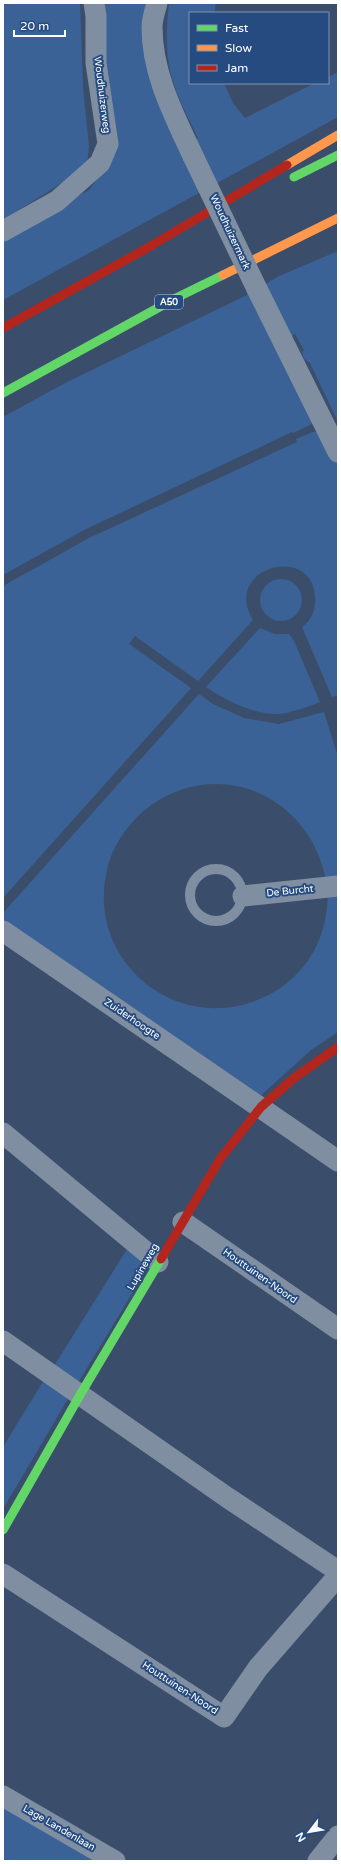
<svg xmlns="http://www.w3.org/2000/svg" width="341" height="1864" font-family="'Varela Round',sans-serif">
  <rect width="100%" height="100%" fill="#3a4e6b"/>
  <!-- green -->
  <g fill="#3a6296">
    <polygon points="3,3 80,3 83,88 89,146 87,167 3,220"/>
    <path d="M 99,3 L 147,3 L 181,146 L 198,138 C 190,121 180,103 174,85 C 165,60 166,29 169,3 L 216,3 L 214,13 L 190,13 L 190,83 L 224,83 L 233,103 L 245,118 L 315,83 L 328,83 L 328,77 L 338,72 L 338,117 L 3,300 L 3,238 L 89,190 L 104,170 Z"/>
    <polygon points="338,251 338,422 310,363 304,359 302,352 304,350 295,334 280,344 313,422 310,425 293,433 292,432 84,530 3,575 3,417 67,382 245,296 279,276"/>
    <path d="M 313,432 L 317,432 L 338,458 L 338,695 L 332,697 L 302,627 C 312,620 316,609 315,597 C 313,543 221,567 253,620 L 198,681 L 135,636 L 129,644 L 191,688 L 3,898 L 3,586 L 89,538 L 297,442 L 296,439 Z"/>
    <circle cx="281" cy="600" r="21"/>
    <path d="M 260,628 L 275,634 L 289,634 L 294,641 L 320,702 C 308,707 291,713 278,714 C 253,714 227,701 206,687 Z"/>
    <path d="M 199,694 L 213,704 L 244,718 L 279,724 L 324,712 L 338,757 L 338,879 L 326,880 C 310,798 223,756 151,805 C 132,819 116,840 109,862 C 103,883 102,903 107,924 C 115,954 135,980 163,995 C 220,1026 295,1000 319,940 C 325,926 327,911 328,896 L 338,895 L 338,1032 L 311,1050 L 259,1097 L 3,923 L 3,913 Z"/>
    <polygon points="129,1246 148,1267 78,1383 54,1366"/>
    <polygon points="44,1380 69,1397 3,1509 3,1447"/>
    <polygon points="3,1807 97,1861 3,1861"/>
  </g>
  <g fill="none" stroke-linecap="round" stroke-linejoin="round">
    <!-- lane -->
    <circle stroke="#808ea1" stroke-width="10" cx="216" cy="895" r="26"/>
    <!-- street -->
    <g stroke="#808ea1" stroke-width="21">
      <path d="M 157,3 C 155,11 152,19 152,27 C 152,74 174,115 193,156"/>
      <polyline points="3,231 57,201 100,163 108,144 96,63 96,16 94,3"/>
      <polyline points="257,289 338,452"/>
      <polyline points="243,896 338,886"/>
      <polyline points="3,931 338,1161"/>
      <polyline points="3,1133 158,1262"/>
      <polyline points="183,1222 338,1329"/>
      <polyline points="3,1341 228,1498 338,1571"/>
      <polyline points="3,1574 224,1717 258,1668 338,1576"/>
      <polyline points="3,1796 115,1861"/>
      <polyline points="318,1861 338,1836"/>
    </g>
    <!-- fast -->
    <g stroke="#63d668" stroke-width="9">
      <polyline points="294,177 338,155"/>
      <polyline points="3,393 176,298 223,275"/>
      <polyline points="3,1530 80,1395 161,1259"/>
    </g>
    <!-- slow -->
    <g stroke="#ff974d" stroke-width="9">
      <polyline points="287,165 338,135"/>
      <polyline points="223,275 338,218"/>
    </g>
    <!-- jam -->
    <g stroke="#b3261e" stroke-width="9">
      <polyline points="3,328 149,247 287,165"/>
      <polyline points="161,1259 220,1159 261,1107 294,1078 338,1047"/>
    </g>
    <!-- street-bridge -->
    <polyline stroke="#808ea1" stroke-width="21" points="193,156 257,289"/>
  </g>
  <g text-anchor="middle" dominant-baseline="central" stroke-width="4" stroke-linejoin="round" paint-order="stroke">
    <!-- shield labels -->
    <rect fill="#254b80" stroke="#bec9d9" stroke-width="1" x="155" y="295" width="28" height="14" rx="3"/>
    <g font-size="9" font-weight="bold" fill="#fff">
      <text x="169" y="302">A50</text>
    </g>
    <!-- street labels -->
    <g font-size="10" fill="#fff" stroke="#254b80">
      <text transform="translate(102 95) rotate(83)">Woudhuizerweg</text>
      <text transform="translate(230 232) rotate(65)">Woudhuizermark</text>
      <text transform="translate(290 891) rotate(-6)">De Burcht</text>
      <text transform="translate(132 1019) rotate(34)">Zuiderhoogte</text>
      <text transform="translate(143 1267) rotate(-60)">Lupineweg</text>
      <text transform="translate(260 1276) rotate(35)">Houttuinen-Noord</text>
      <text transform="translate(180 1688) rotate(33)">Houttuinen-Noord</text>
      <text transform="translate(59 1828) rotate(30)">Lage Landenlaan</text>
    </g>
  </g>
  <!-- border -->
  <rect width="341" height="1864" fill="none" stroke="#ffffff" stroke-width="8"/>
  <!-- legend -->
  <rect x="189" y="12" width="140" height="72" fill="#254b80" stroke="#7c93b3"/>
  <rect x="197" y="25" width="20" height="6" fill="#63d668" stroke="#7c93b3"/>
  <text x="225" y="32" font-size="12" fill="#ffffff">Fast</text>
  <rect x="197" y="45" width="20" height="6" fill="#ff974d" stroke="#7c93b3"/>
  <text x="225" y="52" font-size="12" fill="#ffffff">Slow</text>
  <rect x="197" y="65" width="20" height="6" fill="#b3261e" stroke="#7c93b3"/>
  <text x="225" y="72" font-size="12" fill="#ffffff">Jam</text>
  <!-- north arrow -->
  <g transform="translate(309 1832) rotate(239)" stroke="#254b80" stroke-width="3" paint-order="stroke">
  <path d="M0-3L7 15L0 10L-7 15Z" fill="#ffffff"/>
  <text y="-6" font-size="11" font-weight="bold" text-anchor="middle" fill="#ffffff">N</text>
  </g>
  <!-- scale -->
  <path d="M14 30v6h51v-6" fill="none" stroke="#ffffff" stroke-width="2"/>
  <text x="20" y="30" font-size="12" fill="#ffffff" stroke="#254b80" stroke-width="3" paint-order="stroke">20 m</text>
</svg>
